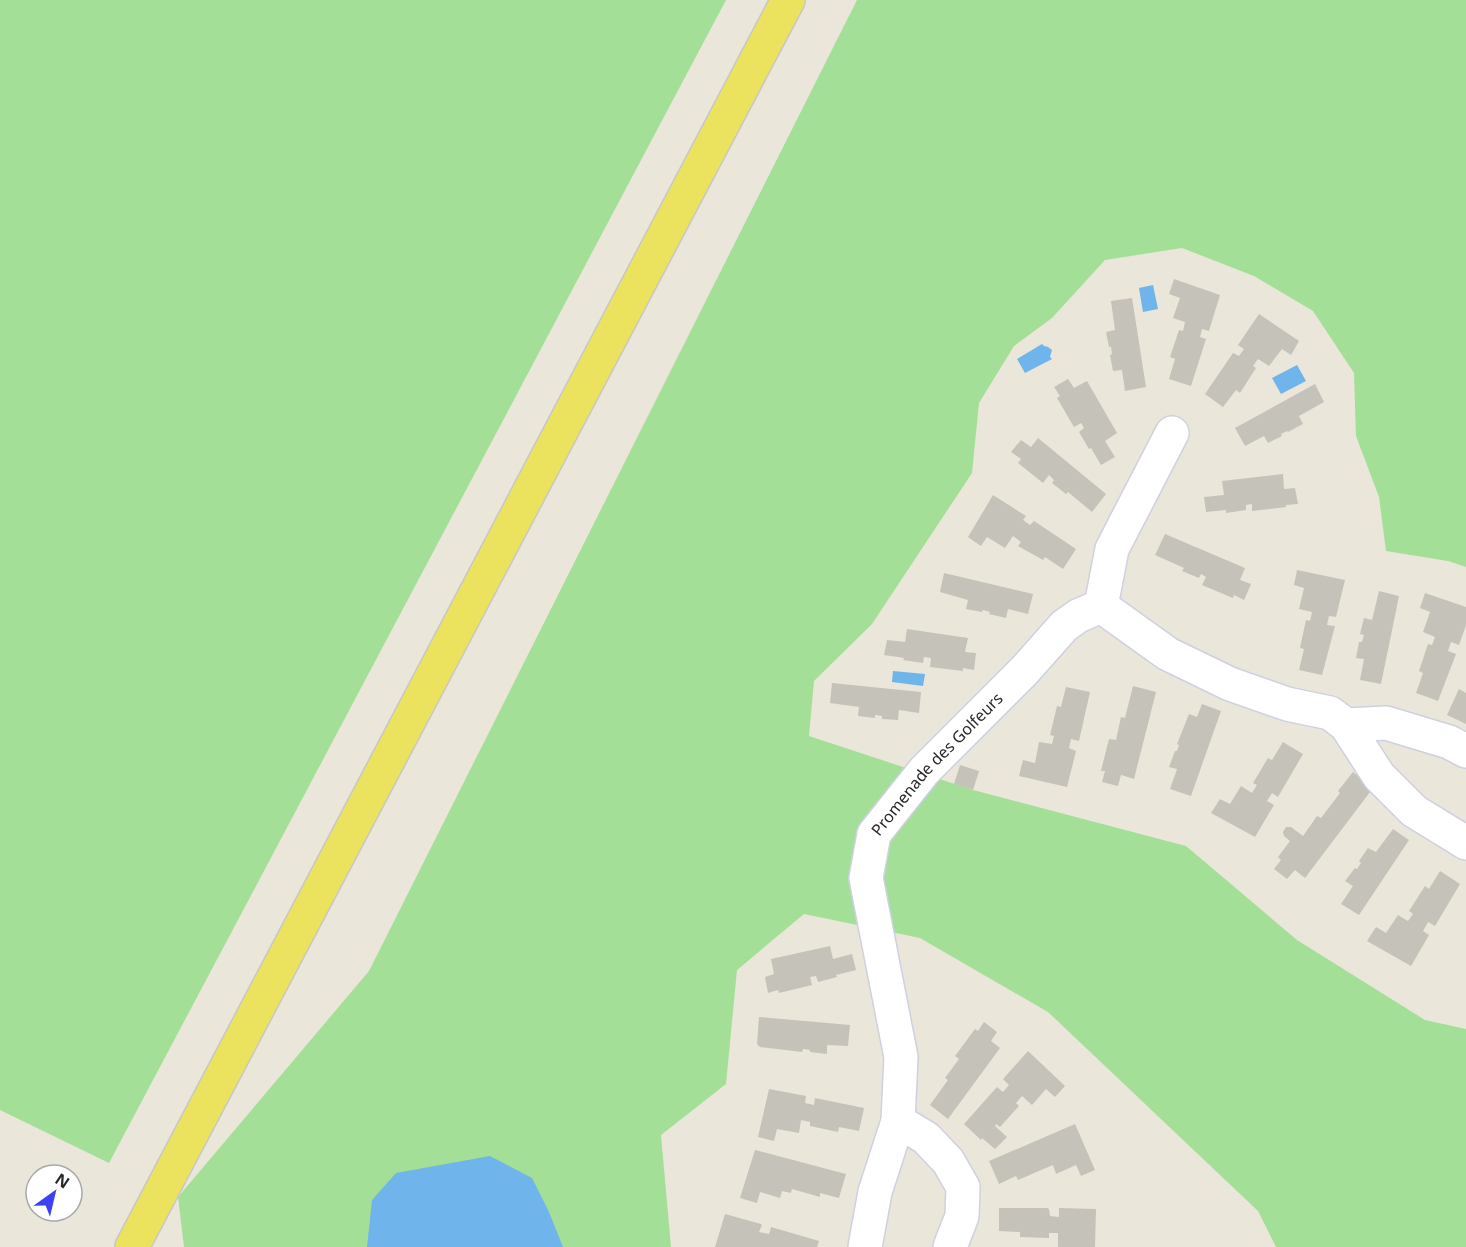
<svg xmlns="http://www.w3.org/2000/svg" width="1466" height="1247" font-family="'Noto Sans',sans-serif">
  <rect width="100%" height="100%" fill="#eae6da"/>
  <!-- green -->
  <g fill="#a4df98">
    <polygon points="0,0 726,0 109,1163 0,1110"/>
    <polygon points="857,0 1466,0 1466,567 1448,561 1386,551 1379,497 1356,436 1354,373 1313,311 1254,276 1182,248 1105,260 1052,318 1014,346 979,403 972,473 872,624 814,681 809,736 973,790 1186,846 1297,940 1425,1020 1466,1029 1466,1247 1276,1247 1258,1211 1048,1012 920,938 804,914 737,970 726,1084 661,1135 671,1247 184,1247 178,1197 369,971"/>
  </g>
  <!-- water -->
  <g fill="#6fb4ea">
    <polygon points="1153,285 1158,309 1143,312 1139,288"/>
    <polygon points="1042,344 1044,346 1048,347 1052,350 1050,357 1052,359 1025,373 1017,359"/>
    <polygon points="1297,365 1306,381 1281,394 1272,378"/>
    <polygon points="893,671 925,674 923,686 892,682"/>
    <polygon points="490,1156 532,1178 549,1212 563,1247 367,1247 372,1200 396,1173"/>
  </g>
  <!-- building -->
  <g fill="#c5c2ba">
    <polygon points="1174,279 1220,295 1209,331 1202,329 1200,337 1206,339 1191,386 1169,379 1175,359 1170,357 1179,330 1183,331 1185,322 1173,318 1180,298 1169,294"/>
    <polygon points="1132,298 1146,387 1125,391 1122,370 1113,371 1110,355 1112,354 1111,347 1109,347 1106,332 1115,330 1111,301"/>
    <polygon points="1259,314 1299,341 1291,355 1282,349 1269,366 1258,359 1253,366 1256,368 1240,393 1236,390 1223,407 1205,394 1233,353 1239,356 1244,349 1238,345"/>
    <polygon points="1068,379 1074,388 1087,381 1117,433 1105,441 1115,457 1101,465 1091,448 1089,449 1079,432 1084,428 1081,423 1074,427 1057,398 1060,396 1054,387"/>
    <polygon points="1315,384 1324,402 1299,416 1303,424 1288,432 1287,431 1281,434 1282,436 1268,443 1264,436 1245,446 1235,428"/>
    <polygon points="1038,438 1106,494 1092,512 1068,492 1066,494 1052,483 1054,480 1049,475 1043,483 1018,463 1021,459 1011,452 1021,440 1031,447"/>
    <polygon points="1283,474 1284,489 1295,488 1298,504 1286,505 1286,507 1252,511 1252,504 1246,505 1246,510 1226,513 1226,510 1206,512 1204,497 1224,495 1222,481"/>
    <polygon points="993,495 1026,516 1023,520 1030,525 1034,521 1076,549 1063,569 1045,557 1043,560 1018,546 1021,542 1013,536 1005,548 987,537 981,546 968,537"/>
    <polygon points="1165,534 1245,568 1240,580 1251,584 1244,600 1234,595 1233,598 1202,585 1206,577 1201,574 1199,578 1182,571 1184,568 1155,555"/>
    <polygon points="1297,570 1345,580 1336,617 1329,616 1327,625 1335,626 1322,675 1299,670 1304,649 1300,648 1306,620 1310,621 1312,612 1299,609 1304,588 1294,585"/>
    <polygon points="944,573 1033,594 1028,614 1008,609 1006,618 989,614 990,612 983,610 982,612 966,609 968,600 940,592"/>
    <polygon points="1379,591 1399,596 1381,684 1360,680 1364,659 1356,658 1359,642 1362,642 1364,635 1360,634 1364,618 1372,620"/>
    <polygon points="1425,593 1466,607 1466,625 1459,645 1451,642 1448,651 1456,654 1438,701 1416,693 1423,673 1419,671 1428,644 1432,645 1435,637 1423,632 1430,612 1420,608"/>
    <polygon points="907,629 968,638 965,652 976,653 974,670 963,668 963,671 930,667 931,658 924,657 923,663 903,660 904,658 884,655 887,640 905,642"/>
    <polygon points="832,683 921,692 919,713 899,710 898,720 882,719 882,716 875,715 875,718 858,716 859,707 830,703"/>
    <polygon points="1133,686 1156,692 1134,779 1121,775 1118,786 1102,782 1105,771 1101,771 1109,739 1116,740 1121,717 1125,718"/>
    <polygon points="1066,687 1090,692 1079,741 1071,739 1069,748 1076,751 1067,787 1019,776 1023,760 1035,763 1039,742 1052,744 1054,736 1050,735 1057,706 1061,707"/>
    <polygon points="1459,689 1466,693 1466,724 1447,715"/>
    <polygon points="1202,704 1221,711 1191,796 1170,789 1177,769 1169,767 1175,751 1177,751 1179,745 1177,744 1189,714 1197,717"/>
    <polygon points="1283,742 1303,754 1278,797 1272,793 1267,801 1274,805 1255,837 1211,813 1220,799 1230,804 1241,786 1252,793 1257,785 1253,783 1268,758 1272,760"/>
    <polygon points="960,765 979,771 973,790 954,784"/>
    <polygon points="1353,772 1373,788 1305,878 1295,870 1287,879 1274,869 1281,860 1278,857 1290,841 1284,836 1283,832 1286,827 1291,827 1303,836 1317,816 1321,818 1340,793 1338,791"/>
    <polygon points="1393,829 1409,840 1359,915 1341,904 1353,886 1345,881 1355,868 1357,869 1361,863 1359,861 1368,848 1376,852"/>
    <polygon points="1440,871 1460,884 1435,926 1428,922 1423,931 1429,935 1411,966 1367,941 1376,927 1386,933 1398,915 1408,921 1413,914 1409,911 1425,886 1429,889"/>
    <polygon points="830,946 833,959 852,954 856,970 836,975 837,977 818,982 816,976 810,977 812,985 779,993 778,990 768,993 765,977 774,974 771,959"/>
    <polygon points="759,1017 850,1025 848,1046 827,1045 827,1054 810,1052 810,1050 803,1049 802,1052 760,1047 757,1044"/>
    <polygon points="984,1022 997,1032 991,1041 1000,1048 948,1119 930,1105 948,1080 945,1078 959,1059 955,1056 975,1029 978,1031"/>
    <polygon points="1028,1051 1065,1086 1055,1097 1046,1089 1032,1105 1022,1096 1016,1103 1019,1106 1000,1127 996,1124 995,1126 1007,1137 995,1149 982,1138 981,1140 964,1124 997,1087 1003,1092 1009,1085 1003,1079"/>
    <polygon points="769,1089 806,1096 805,1103 814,1105 815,1098 864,1108 859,1131 839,1127 838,1132 810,1126 810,1122 801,1120 799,1133 777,1129 774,1141 758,1137"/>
    <polygon points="1075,1124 1095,1170 1081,1176 1076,1165 1056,1174 1053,1165 1018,1180 1016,1176 999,1184 989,1161"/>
    <polygon points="755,1150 846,1174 839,1198 820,1193 820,1197 792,1189 791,1193 782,1191 780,1198 760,1192 757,1203 740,1198"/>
    <polygon points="999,1208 1047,1208 1049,1209 1050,1216 1059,1217 1059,1208 1096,1209 1095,1247 1058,1247 1058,1233 1049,1233 1049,1238 1020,1237 1020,1232 999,1231"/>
    <polygon points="725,1214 761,1224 762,1225 759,1232 769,1234 771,1227 819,1241 817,1247 715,1247"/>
  </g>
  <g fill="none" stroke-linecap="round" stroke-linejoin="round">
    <defs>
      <g id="minor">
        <polyline points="1101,606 1168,654 1230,684 1287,704 1330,713 1346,725 1379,776 1414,811 1466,843"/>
        <polyline points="1101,606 1112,549 1172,433"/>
        <polyline points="1346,725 1386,723 1449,742 1466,751"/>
        <polyline points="898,1121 926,1138 948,1161 963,1187 962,1216 950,1247"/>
        <path id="s1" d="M 865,1247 L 875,1192 L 898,1121 L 901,1057 L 866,878 L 874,834 L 924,771 L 1024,671 L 1064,626 L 1078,616 L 1101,606"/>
      </g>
      <polyline id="major" points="132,1247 788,0"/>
    </defs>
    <!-- minor casing -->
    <use href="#minor" stroke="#cfd0e1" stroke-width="36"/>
    <!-- major casing -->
    <use href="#major" stroke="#c7c7c7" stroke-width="36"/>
    <!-- minor -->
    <use href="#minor" stroke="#fff" stroke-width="33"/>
    <!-- major -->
    <use href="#major" stroke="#ebe35e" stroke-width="33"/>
  </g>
  <g text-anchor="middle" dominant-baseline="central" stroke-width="4.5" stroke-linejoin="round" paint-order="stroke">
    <!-- street labels -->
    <g font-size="16" fill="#282828" stroke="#fff">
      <text stroke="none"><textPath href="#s1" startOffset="516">Promenade des Golfeurs</textPath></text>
    </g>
  </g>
  <!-- north arrow -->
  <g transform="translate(54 1193) rotate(34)"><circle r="28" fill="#ffffff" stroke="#a9a9a9" stroke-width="1.5"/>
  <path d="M0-4.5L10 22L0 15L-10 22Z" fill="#3e40f3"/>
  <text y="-9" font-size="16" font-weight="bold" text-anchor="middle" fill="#282828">N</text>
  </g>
</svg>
